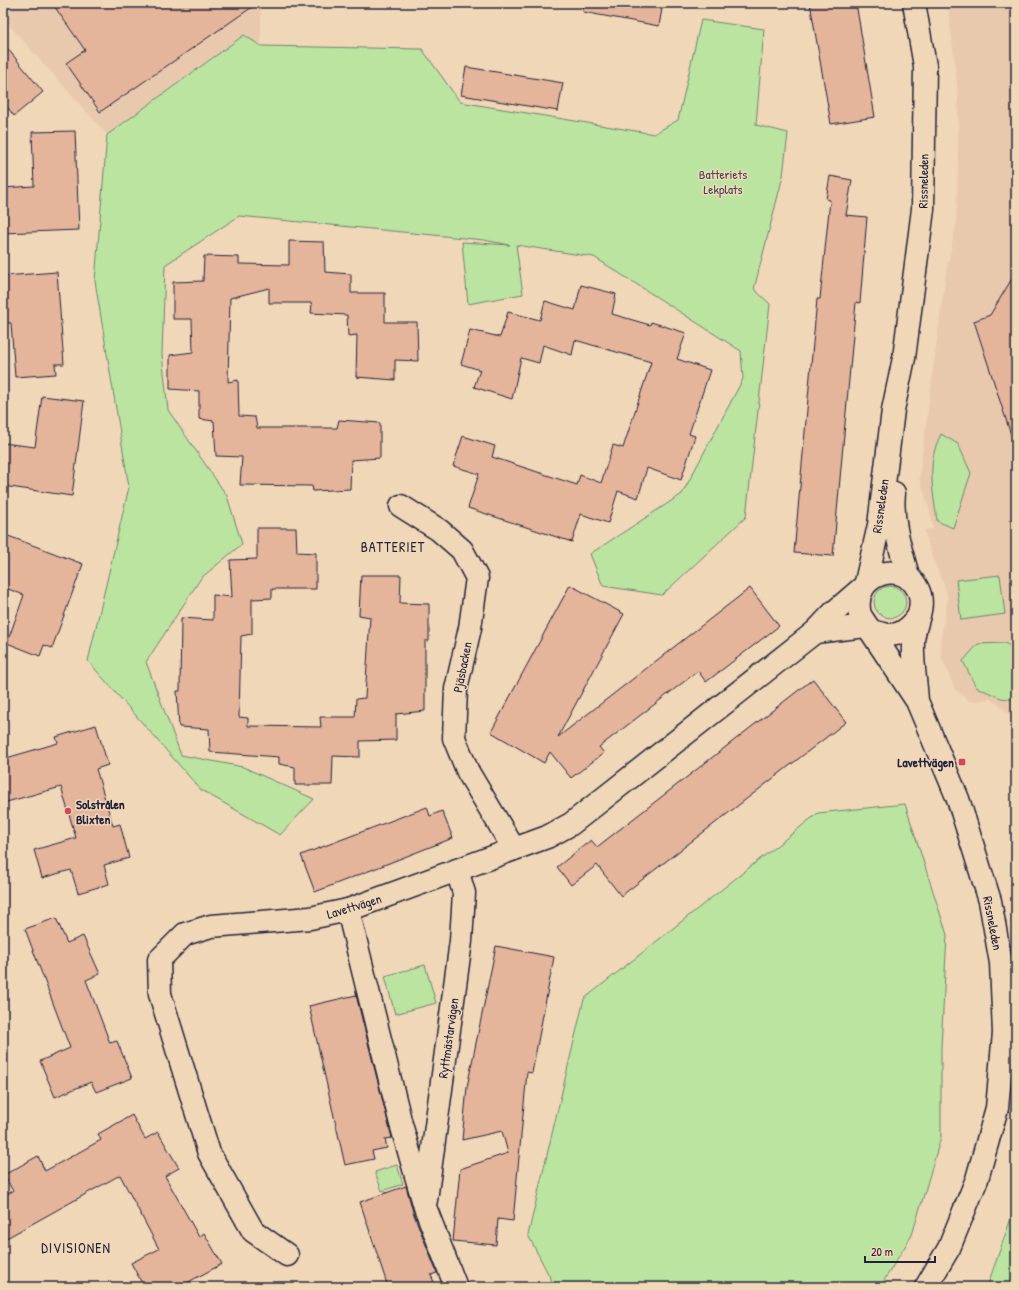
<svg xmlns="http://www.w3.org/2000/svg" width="1019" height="1290" font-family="'Patrick Hand',sans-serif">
  <rect width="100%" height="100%" fill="#f0d7b8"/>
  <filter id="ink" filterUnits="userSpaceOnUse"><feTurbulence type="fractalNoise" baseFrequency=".025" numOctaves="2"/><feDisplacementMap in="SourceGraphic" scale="8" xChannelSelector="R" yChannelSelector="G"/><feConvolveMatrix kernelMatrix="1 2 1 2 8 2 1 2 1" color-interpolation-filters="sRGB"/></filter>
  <g filter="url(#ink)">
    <!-- built -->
    <g fill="#e8c9ad">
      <polygon points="3,3 261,3 261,46 243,35 107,135 3,18"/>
      <polygon points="948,3 1016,3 1016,717 1013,718 1000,705 990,699 971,702 955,689 942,658 940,642 948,599 946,590 932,556 924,530 933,529 929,507 919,478 945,279 956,224 958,169 958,94"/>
    </g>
    <!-- green -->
    <g fill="#bbe4a0" stroke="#6e836e">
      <polygon points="701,20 764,29 756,125 788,133 783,176 754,289 770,304 746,517 662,595 603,586 590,554 682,494 743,379 741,351 594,257 516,245 523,294 468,304 462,242 510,245 484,240 239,216 165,265 162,354 168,410 227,496 242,544 201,578 146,662 181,755 243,767 314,799 280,835 201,790 88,661 129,487 95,281 107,135 244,35 261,46 422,49 460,102 654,134 678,120"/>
      <path d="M 941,434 L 958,444 L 971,473 L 953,528 L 937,521 C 933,490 926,463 941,434 Z"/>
      <polygon points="1000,575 1005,614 961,620 956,580"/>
      <circle cx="890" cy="602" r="16"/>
      <polygon points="1005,643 1016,650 1016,700 1001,698 976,687 963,661 978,644"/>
      <polygon points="905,804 947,935 941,1047 941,1137 912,1235 880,1287 555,1287 528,1235 584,999 818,813"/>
      <polygon points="425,965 436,1003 395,1014 385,976"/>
      <polygon points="397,1165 403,1184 382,1191 375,1172"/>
      <polygon points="1016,1204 1016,1287 987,1287"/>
    </g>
    <!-- building -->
    <g fill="#e4b49b" stroke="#22223b">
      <polygon points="52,3 258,3 100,112 66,63 85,50"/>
      <polygon points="584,3 663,3 659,26 583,12"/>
      <polygon points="810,3 856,3 875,117 831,124"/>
      <polygon points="3,43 43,92 14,116 3,101"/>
      <polygon points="466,67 563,83 558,111 461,95"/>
      <polygon points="75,131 79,230 3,233 3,188 34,186 32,132"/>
      <polygon points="830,176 852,180 846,215 867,217 860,303 856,302 833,556 794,553 817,299 820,299 830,200 826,199"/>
      <polygon points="289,241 324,242 325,272 351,274 351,293 385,293 385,322 417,322 418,361 395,360 395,380 356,377 357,335 348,336 347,315 311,313 312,303 269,303 269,288 230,298 228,382 238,380 239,416 255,417 257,428 337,428 339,420 380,423 380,458 351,460 350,489 313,491 312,486 240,485 242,457 216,456 214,421 199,419 199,391 170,389 170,355 193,352 192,319 173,319 173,282 203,281 204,256 239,257 239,264 289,265"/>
      <polygon points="57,272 64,364 55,364 56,374 15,377 11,323 3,323 3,276"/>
      <polygon points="1016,272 1016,437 1012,438 974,321 990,315"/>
      <polygon points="581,285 616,294 612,314 650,325 651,322 686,333 677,359 710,370 689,434 695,436 681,480 647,468 638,498 618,491 608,523 581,514 572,542 468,508 479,474 453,466 463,436 495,446 492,457 577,485 580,475 601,483 613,445 623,448 651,362 575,340 572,355 543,345 539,363 521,358 512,399 474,387 480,370 461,364 470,330 500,337 508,312 540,320 545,301 575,310"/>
      <polygon points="42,396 84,401 72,496 3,486 3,443 35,447"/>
      <polygon points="257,528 296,528 297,552 316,553 316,589 272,589 272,598 252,599 252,634 241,636 239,717 248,718 248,726 321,727 320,717 355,717 356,699 365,698 370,617 359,615 361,575 401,575 400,603 429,604 429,641 425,641 425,711 396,714 396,740 360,741 360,757 333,756 332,785 295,785 295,767 279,764 279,757 210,752 209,729 179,727 177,691 180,691 181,618 213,620 213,595 232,597 230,560 257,559"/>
      <polygon points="3,534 83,564 52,648 44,645 40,656 7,643 24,595 3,587"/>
      <polygon points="570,585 624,614 558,737 750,588 779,626 706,682 698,671 599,747 604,753 571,778 550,752 544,763 491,732"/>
      <polygon points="813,679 846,722 621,896 597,865 571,885 557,867 591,840 597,847"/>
      <polygon points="96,725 108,765 96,769 113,826 120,824 129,858 104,865 109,884 78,893 71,870 42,878 34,850 76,838 61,787 3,803 3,759 58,743 56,737"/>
      <polygon points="427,807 430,816 442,811 453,838 315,892 301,855"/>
      <polygon points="56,918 67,943 83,936 100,974 86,980 110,1043 117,1041 132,1078 96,1092 91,1082 55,1097 40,1061 70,1048 25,929"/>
      <polygon points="496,946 554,957 532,1073 527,1072 513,1221 498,1219 496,1245 453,1241 460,1169 508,1153 502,1131 462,1140 467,1087"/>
      <polygon points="356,995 392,1138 385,1139 387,1148 372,1151 374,1159 345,1165 309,1006"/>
      <polygon points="132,1115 145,1139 158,1132 179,1168 165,1176 199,1237 204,1233 222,1264 179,1287 144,1287 131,1263 159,1249 120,1175 3,1240 3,1196 13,1191 4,1175 38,1156 45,1171 101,1140 98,1134"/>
      <polygon points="406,1186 413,1212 437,1273 431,1275 434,1282 420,1287 388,1287 360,1202"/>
    </g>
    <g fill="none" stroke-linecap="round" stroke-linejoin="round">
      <defs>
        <g id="minor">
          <polyline points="401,506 439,530 462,550 477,578 470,628 456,689 454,738 468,772 514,849"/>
          <polyline points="815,632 866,626"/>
          <polyline points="348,910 401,1124 425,1207 456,1287"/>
          <polyline points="426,1200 461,941 464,893 457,870"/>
          <polyline points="287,1255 253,1231 209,1153 160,994 159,960 185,934 211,926 310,918 348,910 547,837 571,824 815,632 833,613 862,588"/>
        </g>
        <g id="tertiary">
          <path d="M 894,493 C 891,522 901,550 909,579"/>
          <polyline points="866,582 879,525 893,410 904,358 923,209 925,66 914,3"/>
          <path d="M 872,631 C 893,638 904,636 918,617"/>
          <path d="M 917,701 C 916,682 912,662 913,643 C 913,627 924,611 920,595 C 909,556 849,571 860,615 L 917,701 L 958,799 L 990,901 L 1001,963 L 1004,1033 L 997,1108 L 977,1179 L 949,1248 L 926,1287"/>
        </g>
      </defs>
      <!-- minor casing -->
      <use href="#minor" stroke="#22223b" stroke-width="25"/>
      <!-- tertiary casing -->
      <use href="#tertiary" stroke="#22223b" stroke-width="25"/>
      <!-- minor -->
      <use href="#minor" stroke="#f0d7b8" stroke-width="22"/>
      <!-- tertiary -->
      <use href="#tertiary" stroke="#f0d7b8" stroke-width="22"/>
    </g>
  </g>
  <!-- markers -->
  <g fill="#d1495b" stroke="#f0d7b8" stroke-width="1.5">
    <rect x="958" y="758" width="8" height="8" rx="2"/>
    <circle cx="68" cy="811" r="4"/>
  </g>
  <g text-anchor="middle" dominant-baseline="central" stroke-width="3" stroke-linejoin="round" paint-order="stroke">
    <!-- park labels -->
    <g font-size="13" fill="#41494f" stroke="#f0d7b8">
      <text x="723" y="174">Batteriets<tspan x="723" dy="15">Lekplats</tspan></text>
    </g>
    <!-- street labels -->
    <g font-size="13" fill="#22223b" stroke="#f0d7b8">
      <text transform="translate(923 181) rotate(-89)">Rissneleden</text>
      <text transform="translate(880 506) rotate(-82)">Rissneleden</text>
      <text transform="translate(462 667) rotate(-79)">Pjäsbacken</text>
      <text transform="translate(354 906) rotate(-17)">Lavettvägen</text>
      <text transform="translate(993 923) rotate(79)">Rissneleden</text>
      <text transform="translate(448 1038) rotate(-82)">Ryttmästarvägen</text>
    </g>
    <!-- poi labels -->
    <g font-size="13" font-weight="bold" fill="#22223b" stroke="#f0d7b8" text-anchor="end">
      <text x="954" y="762">Lavettvägen</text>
      <text x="76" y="804" text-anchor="start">Solstrålen<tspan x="76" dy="15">Blixten</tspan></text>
    </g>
    <!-- neighbourhood labels -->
    <g font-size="14" letter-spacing="1" fill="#22223b" stroke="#f0d7b8">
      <text x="393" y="546">BATTERIET</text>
      <text x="76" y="1247">DIVISIONEN</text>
    </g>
  </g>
  <!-- margin -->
  <rect width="1019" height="1290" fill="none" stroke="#f0d7b8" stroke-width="16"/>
  <rect x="8" y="8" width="1003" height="1274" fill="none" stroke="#22223b" stroke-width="1.5" filter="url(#ink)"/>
  <!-- scale -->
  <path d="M865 1256v6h70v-6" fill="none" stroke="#22223b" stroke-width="2"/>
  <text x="871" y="1256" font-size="12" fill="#22223b" stroke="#f0d7b8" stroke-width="3" paint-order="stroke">20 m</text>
</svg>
